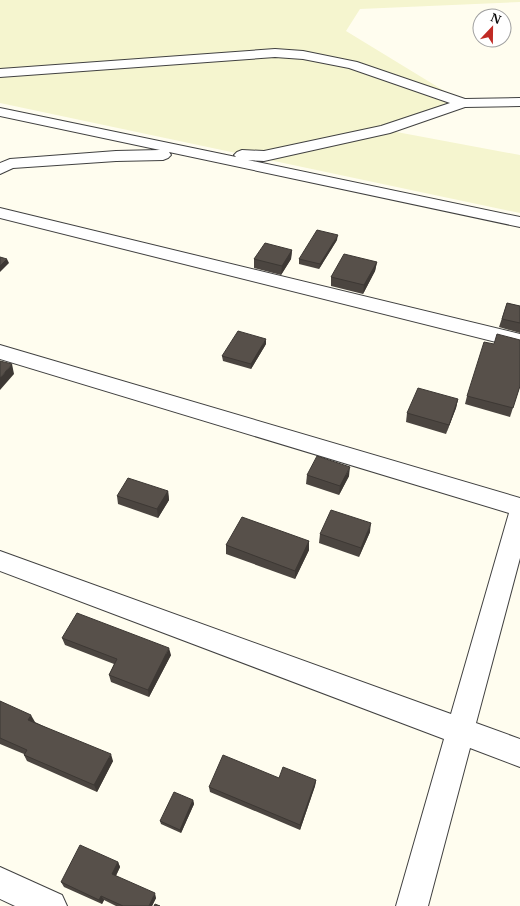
<svg xmlns="http://www.w3.org/2000/svg" width="520" height="906" font-family="'Libre Baskerville',serif">
  <rect width="100%" height="100%" fill="#fffdef"/>
  <!-- farmland -->
  <polygon fill="#f5f5cf" points="0,0 520,0 520,2 360,9 346,31 464,103 386,130 520,155 520,213 0,103"/>
  <g fill="none" stroke-linecap="round" stroke-linejoin="round">
    <defs>
      <g id="minor">
        <polygon points="275,49 303,51 357,62 465,99 520,98 520,106 465,107 390,133 264,161 248,160 520,217 520,227 169,152 171,155 168,158 163,160 116,161 13,168 0,174 0,163 10,159 116,151 160,150 0,116 0,108 236,157 234,155 237,152 242,150 264,151 381,126 450,103 349,68 303,59 275,57 0,77 0,69"/>
        <polygon points="0,208 520,334 520,348 0,218"/>
        <polygon points="0,345 520,498 520,558 476,723 520,739 520,767 470,748 428,906 396,906 444,739 0,571 0,551 451,714 509,513 0,359"/>
        <polygon points="0,867 62,895 67,906 15,906 0,899"/>
      </g>
    </defs>
    <!-- minor casing -->
    <use href="#minor" stroke="#414141" stroke-width="2"/>
    <!-- minor -->
    <use href="#minor" fill="#fff" fill-rule="evenodd"/>
  </g>
  <!-- wall -->
  <g fill="#4b4540">
    <polygon points="337,240 319,269 299,264 299,259"/>
    <polygon points="292,250 291,259 281,275 254,268 254,259"/>
    <polygon points="377,262 375,271 363,294 331,286 331,277"/>
    <polygon points="507,303 520,306 520,333 499,327"/>
    <polygon points="266,344 251,369 223,361 222,356"/>
    <polygon points="520,386 510,417 465,404 467,396"/>
    <polygon points="458,399 456,408 446,434 406,422 407,413"/>
    <polygon points="307,475 349,476 339,495 306,484"/>
    <polygon points="168,491 169,500 158,518 118,504 117,496"/>
    <polygon points="370,532 359,557 319,543 320,534"/>
    <polygon points="309,541 309,550 295,579 226,554 226,545"/>
    <polygon points="62,638 171,655 149,697 111,682 109,675 114,664 65,645"/>
    <polygon points="0,701 35,722 113,761 97,792 27,761 24,755 24,754 0,744"/>
    <polygon points="279,778 316,780 315,786 300,830 210,792 209,787"/>
    <polygon points="193,800 194,804 181,833 161,824 160,821"/>
    <polygon points="118,862 120,867 116,876 156,898 152,906 116,906 104,900 102,904 64,887 61,882"/>
  </g>
  <!-- shaded-wall -->
  <g fill="#3d3834">
    <polygon points="338,235 337,240 319,269 320,264"/>
    <polygon points="292,250 291,259 281,275 282,266"/>
    <polygon points="7,259 9,263 0,272 0,266"/>
    <polygon points="377,262 375,271 363,294 364,285"/>
    <polygon points="266,339 266,344 251,369 251,364"/>
    <polygon points="12,364 14,374 0,390 0,378"/>
    <polygon points="458,399 456,408 446,434 449,425"/>
    <polygon points="350,467 349,476 339,495 340,486"/>
    <polygon points="168,491 169,500 158,518 157,509"/>
    <polygon points="371,523 370,532 359,557 361,548"/>
    <polygon points="309,541 309,550 295,579 295,571"/>
    <polygon points="169,648 171,655 149,697 148,690"/>
    <polygon points="31,715 35,722 32,727 28,720"/>
    <polygon points="111,754 113,761 97,792 94,785"/>
    <polygon points="316,780 315,786 300,830 300,825"/>
    <polygon points="193,800 194,804 181,833 180,830"/>
    <polygon points="118,862 120,867 114,879 112,874"/>
    <polygon points="155,893 156,898 152,906 149,906"/>
    <polygon points="101,896 104,900 102,904 99,900"/>
  </g>
  <!-- building -->
  <g fill="#57504a" stroke="#3d3834">
    <polygon points="317,230 338,235 320,264 299,259"/>
    <polygon points="265,243 292,250 282,266 254,259"/>
    <polygon points="344,254 377,262 364,285 331,277"/>
    <polygon points="0,257 7,259 0,266"/>
    <polygon points="507,303 520,306 520,323 502,319"/>
    <polygon points="238,331 266,339 251,364 222,356"/>
    <polygon points="497,334 520,340 520,386 513,408 467,396 484,342 494,344"/>
    <polygon points="0,361 12,364 0,378"/>
    <polygon points="418,388 458,399 449,425 407,413"/>
    <polygon points="317,456 350,467 340,486 307,475"/>
    <polygon points="128,478 168,491 157,509 117,496"/>
    <polygon points="331,510 371,523 361,548 320,534"/>
    <polygon points="242,517 309,541 295,571 226,545"/>
    <polygon points="77,613 169,648 148,690 109,675 117,659 62,638"/>
    <polygon points="0,701 31,715 28,720 111,754 94,785 24,755 27,750 0,738"/>
    <polygon points="223,755 279,778 283,767 316,780 300,825 209,787"/>
    <polygon points="174,792 193,800 180,830 160,821"/>
    <polygon points="80,845 118,862 112,874 155,893 149,906 123,906 101,896 99,900 61,882"/>
    <polygon points="155,904 160,906 154,906"/>
  </g>
  <!-- north arrow -->
  <g transform="translate(492 28) rotate(22)"><circle r="19" fill="#ffffff" stroke="#9f9f9f"/>
  <path d="M0-3L7 15L0 10L-7 15Z" fill="#c02a24"/>
  <text y="-6" font-size="11" font-weight="bold" text-anchor="middle" fill="#0e0e0e">N</text>
  </g>
</svg>
